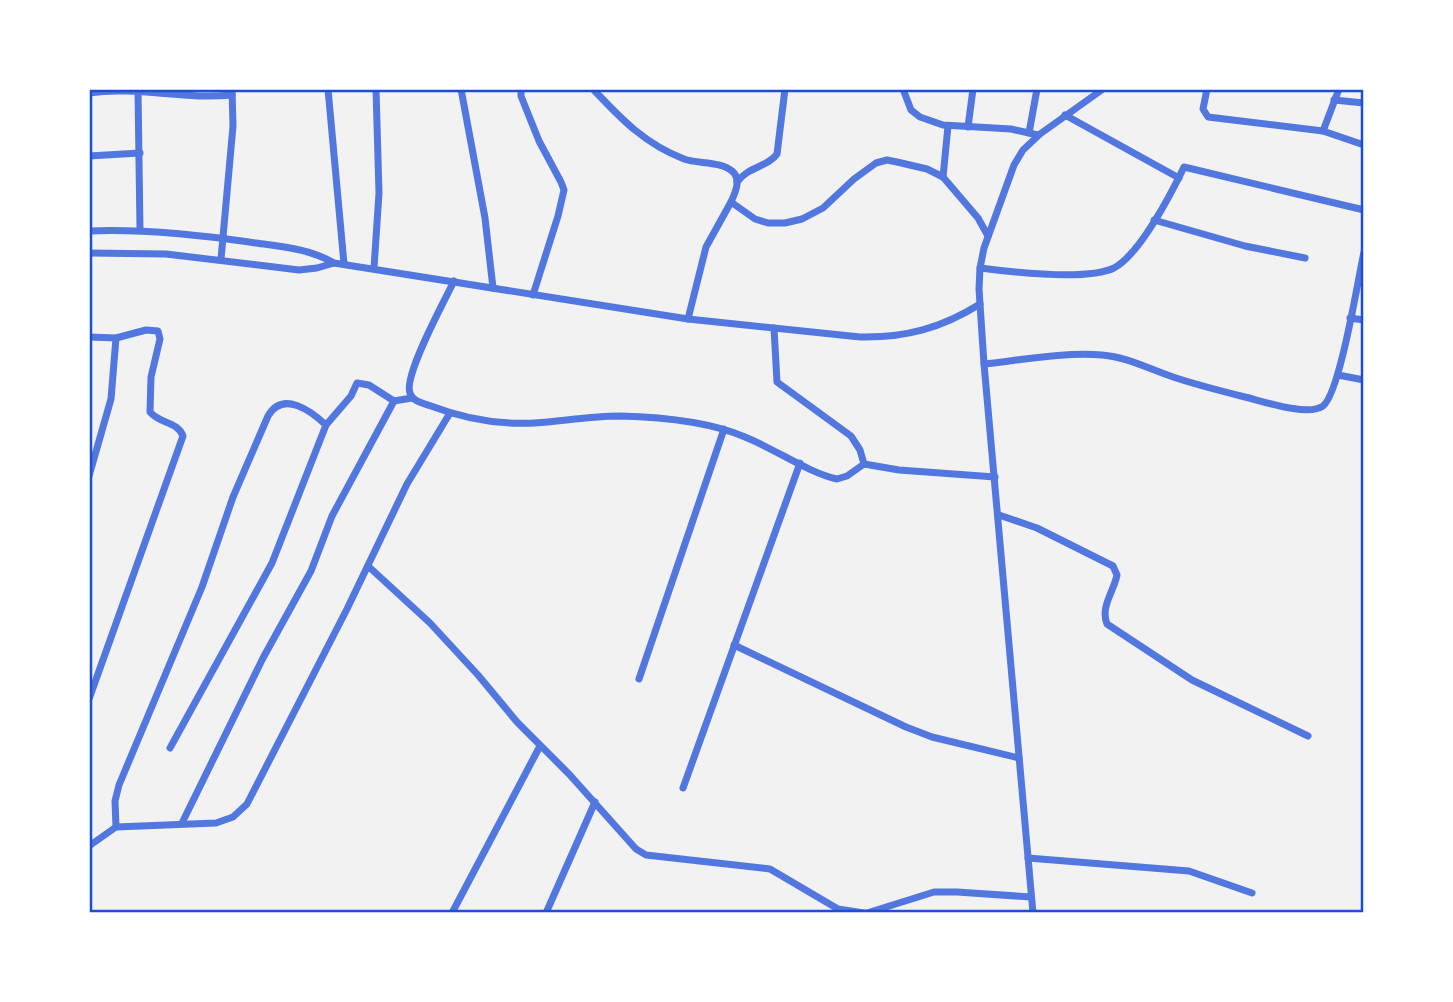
<svg xmlns="http://www.w3.org/2000/svg" width="1453" height="1002" font-family="Lora,serif">
  <rect width="100%" height="100%" fill="#f2f2f2"/>
  <g fill="none" stroke-linecap="round" stroke-linejoin="round">
    <!-- minor -->
    <g stroke="#5277de" stroke-width="7">
      <polyline points="328,89 344,264"/>
      <polyline points="461,89 485,218 493,288"/>
      <polyline points="521,89 521,96 539,141 561,182 564,190 558,216 533,295"/>
      <path d="M 593,89 C 621,119 645,144 684,159 C 698,164 720,161 732,171 C 742,179 735,193 731,202 L 755,219 L 768,223 L 785,223 L 802,219 L 823,208 L 854,179 L 876,163 L 887,160 L 897,162 L 927,169 L 943,177 L 978,218 L 988,236"/>
      <polyline points="903,89 911,110 920,117 943,125 1011,129 1038,135"/>
      <polyline points="1207,89 1203,109 1208,117 1323,131 1364,145"/>
      <polyline points="138,90 140,230"/>
      <path d="M 89,93 C 137,86 184,100 232,95"/>
      <polyline points="1334,100 1364,103"/>
      <polyline points="1065,115 1179,178"/>
      <polyline points="968,127 973,89"/>
      <polyline points="1323,131 1339,89"/>
      <polyline points="1029,133 1037,89"/>
      <polyline points="89,156 140,153"/>
      <polyline points="943,177 948,126"/>
      <path d="M 737,182 C 749,166 768,167 777,154 L 785,89"/>
      <polyline points="1154,220 1245,246 1305,258"/>
      <path d="M 89,231 C 146,229 200,235 256,243 C 283,247 310,249 334,263 L 688,319 L 860,337 C 905,338 942,328 980,304"/>
      <polyline points="89,253 166,254 299,270 317,268 334,263"/>
      <polyline points="221,259 233,126 232,89"/>
      <polyline points="374,268 379,193 376,89"/>
      <path d="M 980,268 C 1011,272 1087,281 1114,268 C 1140,254 1171,194 1184,167 L 1364,210"/>
      <path d="M 454,281 C 445,300 403,376 410,393 C 413,402 423,403 431,406 C 465,419 499,425 535,423 C 563,421 592,416 620,416 C 660,417 708,421 745,437 C 773,448 809,473 837,479 L 847,476 L 864,464 L 899,470 L 995,477"/>
      <polyline points="1350,318 1364,320"/>
      <polyline points="688,319 706,247 731,202"/>
      <polyline points="774,328 777,382 851,436 860,450 864,464"/>
      <path d="M 89,337 L 116,338 L 146,330 L 158,331 L 160,339 L 151,377 L 150,412 C 160,424 177,421 183,436 L 89,699"/>
      <path d="M 984,364 C 1022,360 1063,352 1102,355 C 1127,357 1149,369 1173,377 C 1197,385 1221,391 1245,397 C 1262,401 1308,417 1323,406 C 1340,393 1358,279 1364,252"/>
      <polyline points="1338,375 1364,380"/>
      <polyline points="89,476 111,399 116,338"/>
      <path d="M 999,515 L 1037,528 L 1113,566 L 1117,575 C 1114,591 1100,607 1107,624 L 1192,680 L 1308,736"/>
      <polyline points="368,566 430,623 478,675 517,722 569,774 636,849 646,855 770,869 838,909 864,913"/>
      <polyline points="734,645 906,727 932,737 1019,758"/>
      <polyline points="639,679 724,429"/>
      <polyline points="170,748 272,563 326,425 351,396 357,383 369,385 394,401"/>
      <polyline points="683,788 800,463"/>
      <polyline points="182,823 263,658 311,571 332,516 394,401 412,398"/>
      <path d="M 116,827 L 115,801 L 119,785 L 202,587 L 233,497 L 268,416 C 283,390 311,411 326,425"/>
      <polyline points="89,846 116,827 216,823 233,817 247,804 347,609 407,484 450,413"/>
      <polyline points="1028,858 1189,871 1252,893"/>
      <polyline points="452,913 540,746"/>
      <polyline points="546,913 595,802"/>
      <polyline points="867,913 934,892 957,892 1031,897"/>
      <polyline points="1033,913 984,364 979,289 980,268 984,248 1014,165 1023,150 1040,134 1103,89"/>
    </g>
  </g>
  <!-- border -->
  <rect width="1453" height="1002" fill="none" stroke="#ffffff" stroke-width="182"/>
  <rect x="91" y="91" width="1271" height="820" fill="none" stroke="#1d4ed8" stroke-width="2.5"/>
</svg>
